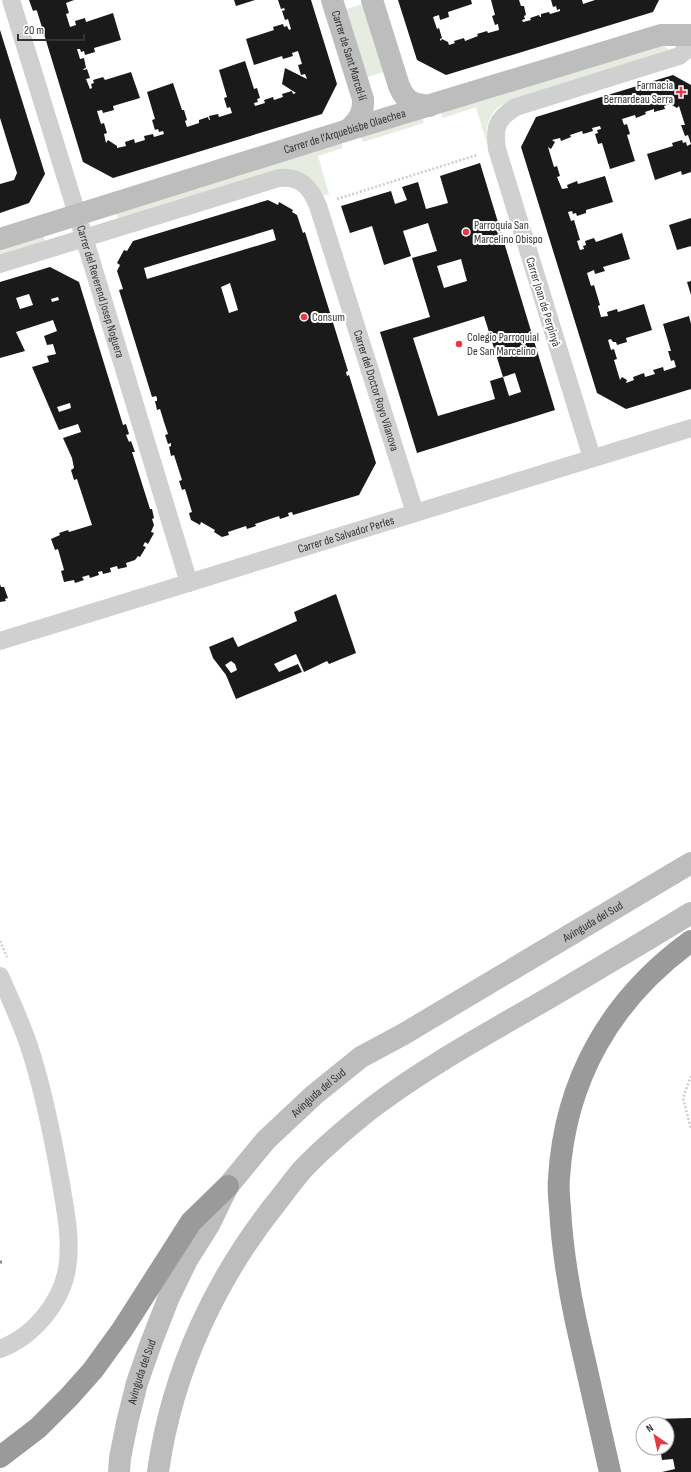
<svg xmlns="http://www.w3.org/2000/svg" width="691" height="1472" font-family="'Sofia Sans Condensed',sans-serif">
  <rect width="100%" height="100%" fill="#fff"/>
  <!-- green -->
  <g fill="#e6ecdf">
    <polygon points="363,4 384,72 364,78 343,10"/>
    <path d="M 659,41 L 671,52 L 501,105 C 486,117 486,126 487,144 L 476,107 L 443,118 L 440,110 Z"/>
    <polygon points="421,115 424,123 363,142 360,134"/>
    <path d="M 341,140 L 343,148 L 318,156 L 329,194 L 322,196 C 317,181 309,174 294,170 L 119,221 L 115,209 Z"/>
    <polygon points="43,234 45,243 0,256 0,247"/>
  </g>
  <!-- building -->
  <g fill="#1a1a1a" fill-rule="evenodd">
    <polygon points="29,0 74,0 66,3 69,13 66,14 70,27 76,25 75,21 85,18 86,22 113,13 121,40 94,48 95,52 85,55 84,51 81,52 80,49 77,49 80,59 84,58 86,68 83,69 84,70 87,69 90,78 86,79 90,89 92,88 91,84 94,83 93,80 103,77 105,80 131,72 140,98 113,106 114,110 103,113 102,110 97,111 101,124 104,123 107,133 104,134 106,143 108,140 117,146 117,148 126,146 125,142 134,139 135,143 145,140 144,136 153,134 154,137 164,134 163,131 159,132 158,129 155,130 152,120 155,119 147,92 173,83 182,110 184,110 187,120 185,121 187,127 199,123 199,120 208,117 209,120 210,120 209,116 218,114 219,117 232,113 230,107 227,108 224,98 227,97 219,70 245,61 254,89 257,88 260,98 257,99 258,102 254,103 255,106 265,103 264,100 273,97 274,100 283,97 282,94 292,91 293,94 296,93 282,84 285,68 307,79 305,74 301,75 298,65 302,64 298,51 292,53 293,56 283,59 282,56 254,65 246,39 274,30 273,27 283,24 284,27 287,26 289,30 291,29 288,19 285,20 282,11 285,10 284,8 281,9 278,0 311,0 337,84 322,114 113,178 83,162 37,11 36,10 33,11"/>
    <polygon points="234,0 255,0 236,6"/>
    <polygon points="398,0 471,0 472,4 448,12 449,17 440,20 439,15 433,17 437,29 439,28 442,38 440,39 440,41 442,39 448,42 449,45 455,43 454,41 464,38 465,41 478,36 477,34 487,31 488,33 499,30 498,24 495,25 492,16 495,15 491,0 519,0 521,6 524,6 526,15 524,16 525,19 522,20 523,22 531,20 530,18 539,15 540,17 541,17 541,14 549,12 550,14 560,11 560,9 557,10 556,6 553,7 551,0 582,0 583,4 595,0 659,0 653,12 446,75 417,60"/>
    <polygon points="0,30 45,174 29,203 0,213 0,184 14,180 17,173 0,118"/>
    <polygon points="673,75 691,85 691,144 688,135 685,136 681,125 685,125 679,106 677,108 672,105 673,103 664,106 665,109 654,112 654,109 645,112 646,114 636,118 635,115 622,119 624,125 627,124 630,134 627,135 635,161 610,169 602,143 598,144 595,134 598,133 597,130 601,129 600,126 592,128 593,131 583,134 582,131 570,135 571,137 561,141 560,138 552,140 555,142 551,149 548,147 554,167 557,166 560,176 557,177 562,189 568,188 567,185 577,181 578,184 605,176 613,202 586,210 586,213 577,216 576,213 573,214 572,211 568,212 571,221 574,220 580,240 577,241 580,250 584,249 583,246 586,245 585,241 594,238 596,242 622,233 630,259 603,267 605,271 595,274 594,270 587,273 591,286 594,285 600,305 598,306 601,317 608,316 607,312 617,309 618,312 644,304 652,330 626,338 627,342 617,345 616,342 613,342 611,339 608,340 611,350 614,349 617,359 614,360 620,380 622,377 627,380 626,383 634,380 633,377 644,373 645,377 655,374 653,370 663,367 664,371 676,367 674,360 671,361 668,351 671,351 663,324 689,316 691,324 691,389 626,409 597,393 521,147 536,117"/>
    <polygon points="682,140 683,143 686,142 687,146 691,144 691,172 682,175 681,171 655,180 647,154 673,146 672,143"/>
    <path d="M 480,163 L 555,410 L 417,453 L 380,332 L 430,317 L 412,258 L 437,251 L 428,223 L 403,231 L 411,256 L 384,265 L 372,226 L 350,233 L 341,206 L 391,191 L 395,204 L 407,200 L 402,187 L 418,182 L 426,209 L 448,203 L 440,176 ZM 461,259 L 467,281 L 444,288 L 437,266 ZM 484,316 L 503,377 L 490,381 L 495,399 L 438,416 L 413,338 ZM 515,373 L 521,392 L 509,396 L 503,377 Z"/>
    <path d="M 268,200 L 278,205 L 279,202 L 293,210 L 292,212 L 297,215 L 303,233 L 305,232 L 348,371 L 346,372 L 347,376 L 349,375 L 376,463 L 359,495 L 293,515 L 292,512 L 288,513 L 289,516 L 280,519 L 279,516 L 255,524 L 256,526 L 247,529 L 246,526 L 228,532 L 229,535 L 222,537 L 214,532 L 215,530 L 201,522 L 200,525 L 191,520 L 189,513 L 192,512 L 185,489 L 182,490 L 179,481 L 182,480 L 174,455 L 171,456 L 169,447 L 171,446 L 171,443 L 168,444 L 165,435 L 168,434 L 164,422 L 160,409 L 157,410 L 155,401 L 157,401 L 157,398 L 156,396 L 152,397 L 119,290 L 123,289 L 117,271 L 120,265 L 117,263 L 124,250 L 127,251 L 133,241 ZM 273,229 L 276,240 L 147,279 L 144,268 ZM 230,283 L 238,310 L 229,313 L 221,287 Z"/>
    <polygon points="691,218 691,246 677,250 669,225"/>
    <path d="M 50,267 L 79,282 L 123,425 L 126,424 L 129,434 L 126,435 L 129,442 L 131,441 L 135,452 L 132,452 L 150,509 L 152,509 L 154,518 L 152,519 L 154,525 L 151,532 L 154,533 L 148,544 L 145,542 L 143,546 L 146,547 L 140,557 L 138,556 L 135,560 L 126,563 L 127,567 L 118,569 L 117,566 L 110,568 L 111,572 L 103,574 L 102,571 L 98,572 L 99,575 L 90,578 L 89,575 L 82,577 L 84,580 L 75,583 L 74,580 L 64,582 L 61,571 L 64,570 L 58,549 L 55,550 L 51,539 L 60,535 L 59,533 L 68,530 L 69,532 L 92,525 L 77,479 L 74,480 L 71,470 L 74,468 L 72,458 L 63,438 L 81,432 L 78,424 L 59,430 L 32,367 L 49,362 L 47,356 L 56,354 L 53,344 L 47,345 L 44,336 L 57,331 L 53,320 L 16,332 L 25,351 L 0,358 L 0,282 ZM 29,294 L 33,305 L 20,309 L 16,298 ZM 58,297 L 59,300 L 52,302 L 51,299 ZM 70,403 L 71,408 L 59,412 L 57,407 Z"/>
    <polygon points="691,281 691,295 687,282"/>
    <polygon points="0,584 1,587 4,587 8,598 5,599 6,601 0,602"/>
    <path d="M 336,594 L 356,653 L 329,664 L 327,661 L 304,672 L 296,654 L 274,664 L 279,672 L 298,664 L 302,672 L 236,699 L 226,675 L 213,658 L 209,647 L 233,637 L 238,647 L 297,621 L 294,612 ZM 231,661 L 235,664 L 237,670 L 231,673 L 225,665 Z"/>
    <polygon points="691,1418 691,1472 662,1472 675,1469 673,1459 662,1460 660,1448 667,1448 667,1424 656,1424 655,1419"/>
  </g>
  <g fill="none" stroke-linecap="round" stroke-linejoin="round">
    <!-- path -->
    <g stroke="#cdcdcd" stroke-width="2.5" stroke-dasharray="2 2" stroke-linecap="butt">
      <polyline points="337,199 477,155"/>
      <polyline points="0,941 7,957"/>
      <polyline points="691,1076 683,1098 691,1129"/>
    </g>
    <!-- street -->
    <g stroke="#d0d0d0" stroke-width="18">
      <path id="s1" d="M 11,0 L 77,214 L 189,583"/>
      <path id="s2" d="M 0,264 L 279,178 C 300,176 310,186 318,206 L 415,513"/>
      <path d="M 592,458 L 497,149 C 494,128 496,119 516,107 L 679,56 L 691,46"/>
      <path id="s3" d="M 0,641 L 691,428"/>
      <path d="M 0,976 C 10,998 20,1020 28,1043 C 43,1087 52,1133 60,1178 C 65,1208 72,1239 67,1269 C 61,1303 33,1337 0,1349"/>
    </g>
    <!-- secondary -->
    <g stroke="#bdbdbd" stroke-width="22">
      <path id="s4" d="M 332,0 L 363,99 C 364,113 358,121 348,130"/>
      <path d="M 372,0 L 399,86 C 406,102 412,104 429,106"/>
      <path id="s5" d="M 0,239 L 348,130 L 661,35 L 691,35"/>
      <path id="s6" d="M 119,1472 L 120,1458 L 127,1423 L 137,1383 L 151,1343 L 169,1297 L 187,1260 L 209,1225 L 228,1186 L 266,1140 L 314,1095 L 361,1057 L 402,1035 L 691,863"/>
      <path d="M 158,1472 C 172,1371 216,1277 280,1198 C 288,1188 295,1178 303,1169 C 324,1147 349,1126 373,1107 C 431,1063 496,1029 559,992 C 603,966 647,940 691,913"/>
    </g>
    <!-- highway -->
    <g stroke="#9a9a9a" stroke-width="22">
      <polyline points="0,1457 38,1428 69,1397 93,1370 122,1330 191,1222 228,1186"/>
      <path d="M 610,1472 C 599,1422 587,1372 576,1322 C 568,1284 562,1247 560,1208 C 559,1198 558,1188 559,1178 C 565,1079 611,999 691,941"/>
    </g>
    <!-- rail -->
    <polyline stroke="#888" stroke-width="3" stroke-dasharray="4 3" stroke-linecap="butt" points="0,1262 2,1262"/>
  </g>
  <!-- markers -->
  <g fill="#e63946" stroke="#fff" stroke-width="1.5">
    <path d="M679 86h4v4h4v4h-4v4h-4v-4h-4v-4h4z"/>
    <circle cx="466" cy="232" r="4"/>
    <circle cx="304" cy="317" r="4"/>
    <circle cx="459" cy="344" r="4"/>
  </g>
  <g text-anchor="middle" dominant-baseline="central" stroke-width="4" stroke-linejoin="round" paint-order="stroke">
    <!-- street labels -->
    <g font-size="12" fill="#333" stroke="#fff">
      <text stroke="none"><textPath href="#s4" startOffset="58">Carrer de Sant Marcel·lí</textPath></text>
      <text stroke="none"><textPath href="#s5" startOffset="361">Carrer de l'Arquebisbe Olaechea</textPath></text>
      <text stroke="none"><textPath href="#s1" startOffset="305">Carrer del Reverend Josep Noguera</textPath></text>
      <text transform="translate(543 302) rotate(73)">Carrer Joan de Perpinyà</text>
      <text stroke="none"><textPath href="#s2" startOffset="538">Carrer del Doctor Royo Vilanova</textPath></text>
      <text stroke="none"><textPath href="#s3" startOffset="362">Carrer de Salvador Perles</textPath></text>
      <text stroke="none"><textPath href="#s6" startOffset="763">Avinguda del Sud</textPath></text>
      <text stroke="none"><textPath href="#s6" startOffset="439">Avinguda del Sud</textPath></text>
      <text stroke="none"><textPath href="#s6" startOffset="103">Avinguda del Sud</textPath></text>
    </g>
    <!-- poi labels -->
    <g font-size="12" fill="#333" stroke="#fff" text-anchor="start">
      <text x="673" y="85" text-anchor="end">Farmacia<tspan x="673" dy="14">Bernardeau Serra</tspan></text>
      <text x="474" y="225">Parroquia San<tspan x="474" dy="14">Marcelino Obispo</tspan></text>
      <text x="312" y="317">Consum</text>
      <text x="467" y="337">Colegio Parroquial<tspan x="467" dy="14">De San Marcelino</tspan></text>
    </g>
  </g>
  <!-- north arrow -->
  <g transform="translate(655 1436) rotate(326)"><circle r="19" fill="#ffffff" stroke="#adadad"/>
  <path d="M0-3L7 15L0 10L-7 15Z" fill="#e63946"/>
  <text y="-6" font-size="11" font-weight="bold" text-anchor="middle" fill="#333333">N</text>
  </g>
  <!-- scale -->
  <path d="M18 34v6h66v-6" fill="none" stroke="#333333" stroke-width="2"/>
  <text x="24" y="34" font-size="12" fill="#333333" stroke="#ffffff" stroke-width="3" paint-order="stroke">20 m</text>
</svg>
